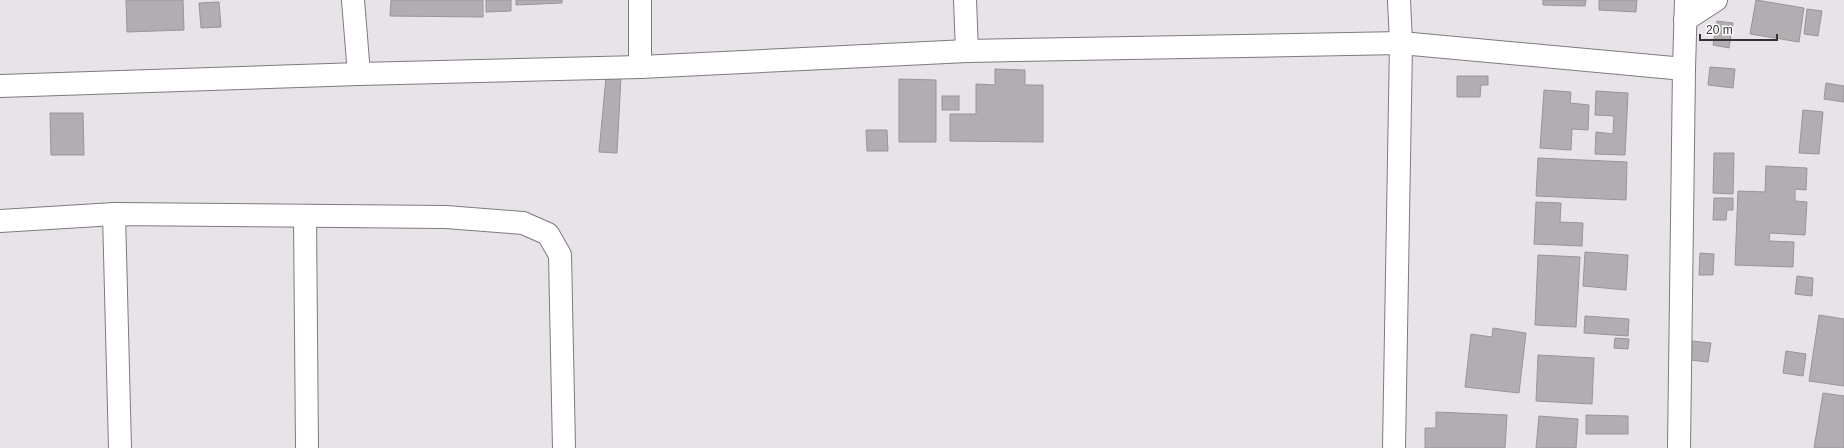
<svg xmlns="http://www.w3.org/2000/svg" width="1844" height="448" font-family="Helvetica,sans-serif">
  <rect width="100%" height="100%" fill="#e8e3e8"/>
  <!-- building -->
  <g fill="#b2adb1" stroke="#999498">
    <polygon points="126,0 183,0 184,30 127,32"/>
    <polygon points="391,0 483,0 483,17 390,16"/>
    <polygon points="486,0 511,0 511,11 486,12"/>
    <polygon points="516,0 562,0 562,3 516,5"/>
    <polygon points="1543,0 1586,0 1585,6 1543,5"/>
    <polygon points="1599,0 1637,0 1636,12 1599,10"/>
    <polygon points="1756,0 1804,8 1799,42 1750,34"/>
    <polygon points="219,2 221,27 201,28 199,3"/>
    <polygon points="1807,9 1822,11 1818,36 1804,34"/>
    <polygon points="1717,21 1733,23 1729,48 1713,45"/>
    <polygon points="1710,67 1735,69 1733,88 1708,85"/>
    <polygon points="995,69 1025,70 1025,85 1043,85 1043,142 950,141 950,114 976,114 976,84 995,85"/>
    <polygon points="1457,76 1488,76 1488,85 1481,85 1480,97 1457,97"/>
    <polygon points="606,77 621,77 617,153 599,152"/>
    <polygon points="899,79 936,80 936,142 899,142"/>
    <polygon points="1826,83 1844,86 1844,102 1824,99"/>
    <polygon points="1544,90 1571,92 1570,103 1589,105 1588,130 1572,129 1571,150 1540,148"/>
    <polygon points="1596,91 1628,93 1625,155 1595,154 1596,132 1613,134 1614,116 1595,115"/>
    <rect x="942" y="96" width="17" height="14"/>
    <polygon points="1803,110 1823,112 1819,154 1799,153"/>
    <polygon points="50,113 83,113 84,155 51,155"/>
    <polygon points="866,130 887,130 888,151 867,151"/>
    <polygon points="1714,153 1734,153 1733,194 1713,193"/>
    <polygon points="1538,158 1627,162 1626,200 1536,196"/>
    <polygon points="1766,166 1807,168 1806,190 1795,189 1795,201 1807,202 1805,235 1770,233 1769,241 1794,242 1793,267 1735,265 1738,191 1765,192"/>
    <polygon points="1714,198 1733,198 1733,210 1727,210 1726,220 1713,220"/>
    <polygon points="1536,202 1561,203 1560,222 1583,223 1582,246 1534,244"/>
    <polygon points="1585,252 1628,255 1626,290 1583,286"/>
    <polygon points="1700,253 1714,254 1713,275 1699,275"/>
    <polygon points="1538,255 1580,257 1576,327 1535,325"/>
    <polygon points="1797,276 1813,278 1812,296 1795,294"/>
    <polygon points="1819,315 1844,319 1844,386 1809,381"/>
    <polygon points="1585,316 1629,319 1628,336 1584,333"/>
    <polygon points="1493,328 1526,333 1519,393 1465,387 1471,334 1492,337"/>
    <polygon points="1615,338 1629,339 1628,349 1614,348"/>
    <polygon points="1692,341 1711,343 1708,362 1690,360"/>
    <polygon points="1786,351 1806,354 1803,376 1783,373"/>
    <polygon points="1538,355 1594,358 1592,404 1536,401"/>
    <polygon points="1823,393 1844,396 1844,448 1814,448"/>
    <polygon points="1436,412 1507,415 1505,448 1425,448 1425,428 1436,428"/>
    <polygon points="1586,415 1628,416 1628,434 1586,434"/>
    <polygon points="1539,416 1578,419 1576,448 1536,448"/>
  </g>
  <g fill="none" stroke-linecap="round" stroke-linejoin="round">
    <defs>
      <g id="street">
        <polyline points="353,0 359,74"/>
        <polyline points="640,0 640,67"/>
        <polyline points="965,0 967,51"/>
        <polyline points="1399,0 1401,43 1684,69"/>
        <polyline points="1685,20 1716,0"/>
        <polyline points="0,86 359,74 640,67 967,51 1401,43 1394,448"/>
        <polyline points="114,214 120,448"/>
        <polyline points="305,216 307,448"/>
        <polyline points="0,221 114,214 446,217 523,223 548,234 560,255 564,448"/>
        <polyline points="1679,448 1684,69 1686,0"/>
      </g>
    </defs>
    <!-- street casing -->
    <use href="#street" stroke="#7e7a7e" stroke-width="24"/>
    <!-- street -->
    <use href="#street" stroke="#fff" stroke-width="22"/>
  </g>
  <!-- scale -->
  <path d="M1700 34v6h77v-6" fill="none" stroke="#333132" stroke-width="2"/>
  <text x="1706" y="34" font-size="12" fill="#333132" stroke="#ffffff" stroke-width="3" paint-order="stroke">20 m</text>
</svg>
